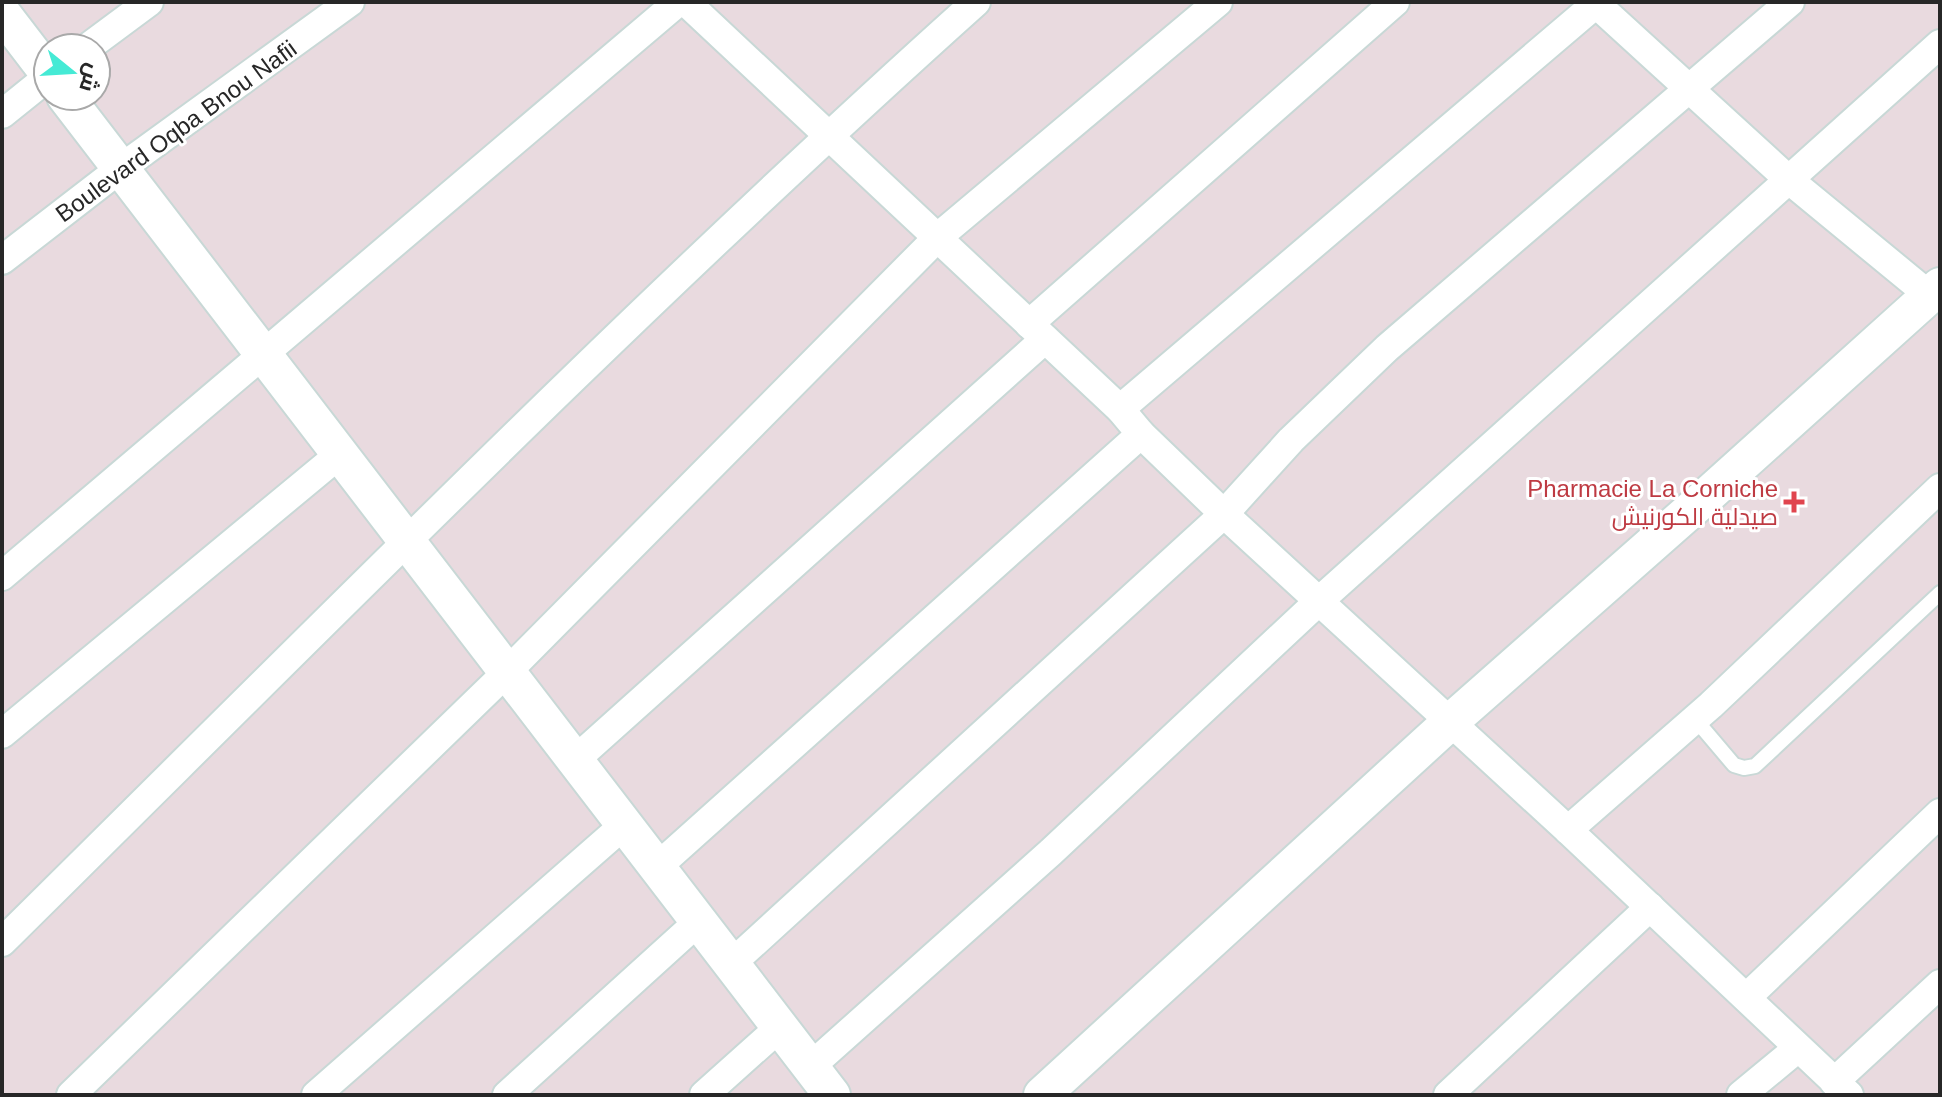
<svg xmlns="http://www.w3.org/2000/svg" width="1942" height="1097" font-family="Arial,Cairo,sans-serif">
  <rect width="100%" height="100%" fill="#e9dadf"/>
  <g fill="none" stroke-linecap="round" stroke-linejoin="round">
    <defs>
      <polyline id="service" points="1695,719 1734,765 1744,768 1755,766 1940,593"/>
      <g id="minor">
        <polyline points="686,2 1120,409 1141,434 1224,514 1568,830 1849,1095"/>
        <polyline points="1594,2 1788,179 1929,295"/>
        <polyline points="87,48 149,2"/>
        <polyline points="2,114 48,77"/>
        <polyline points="2,260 121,168 350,2"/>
        <polyline points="1029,324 1395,2"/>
        <polyline points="1120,409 1598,2"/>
        <polyline points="2,576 678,2"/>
        <polyline points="2,734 340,454"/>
        <polyline points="575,760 1045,339"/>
        <polyline points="1568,830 1711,705 1940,488"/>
        <polyline points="657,867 1141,434"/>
        <path d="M 2,942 C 323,625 640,303 976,2"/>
        <polyline points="731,964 1224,514 1291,440 1387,348 1790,2"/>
        <polyline points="1747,997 1940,813"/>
        <polyline points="810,1067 1051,852 1319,601 1940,44"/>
        <polyline points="1834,1082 1940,984"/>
        <polyline points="71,1095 507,672 938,237 1218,2"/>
        <polyline points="316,1095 624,825"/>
        <polyline points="507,1095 699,921"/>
        <polyline points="704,1095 780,1027"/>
        <polyline points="1448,1095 1650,907"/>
        <polyline points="1741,1095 1798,1048"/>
      </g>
      <g id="tertiary">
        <polyline points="2,13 48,73"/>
        <polyline points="65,96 832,1095"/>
        <polyline points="1042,1095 1449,723 1701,501 1940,286"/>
      </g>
    </defs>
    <!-- service casing -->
    <use href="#service" stroke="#c8d8d6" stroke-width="18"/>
    <!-- minor casing -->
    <use href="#minor" stroke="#c8d8d6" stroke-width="32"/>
    <!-- tertiary casing -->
    <use href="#tertiary" stroke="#c8d8d6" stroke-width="40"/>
    <!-- service -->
    <use href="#service" stroke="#fff" stroke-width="14"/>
    <!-- minor -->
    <use href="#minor" stroke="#fff" stroke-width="28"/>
    <!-- tertiary -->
    <use href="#tertiary" stroke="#fff" stroke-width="36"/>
  </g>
  <!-- markers -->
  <path fill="#e0444e" stroke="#fff" stroke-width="3" d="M1790 490h8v8h8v8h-8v8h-8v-8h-8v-8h8z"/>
  <g text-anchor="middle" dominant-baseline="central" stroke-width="6" stroke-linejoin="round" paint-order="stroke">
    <!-- street labels -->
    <g font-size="24" fill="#272727" stroke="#fff">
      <text transform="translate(176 131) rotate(-36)">Boulevard Oqba Bnou Nafii</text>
    </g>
    <!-- health labels -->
    <g font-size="24" fill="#be3a42" stroke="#fff" text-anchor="end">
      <text x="1778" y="488">Pharmacie La Corniche<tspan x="1778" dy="28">صيدلية الكورنيش</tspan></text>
    </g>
  </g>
  <!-- border -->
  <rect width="1942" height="1097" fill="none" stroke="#272727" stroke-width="8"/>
  <!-- north arrow -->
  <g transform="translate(72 72) rotate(108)"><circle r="38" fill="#ffffff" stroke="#a9a9a9" stroke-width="2"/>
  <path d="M0-6L14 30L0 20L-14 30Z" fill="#45ead5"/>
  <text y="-12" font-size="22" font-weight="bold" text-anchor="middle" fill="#272727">ش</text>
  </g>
</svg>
